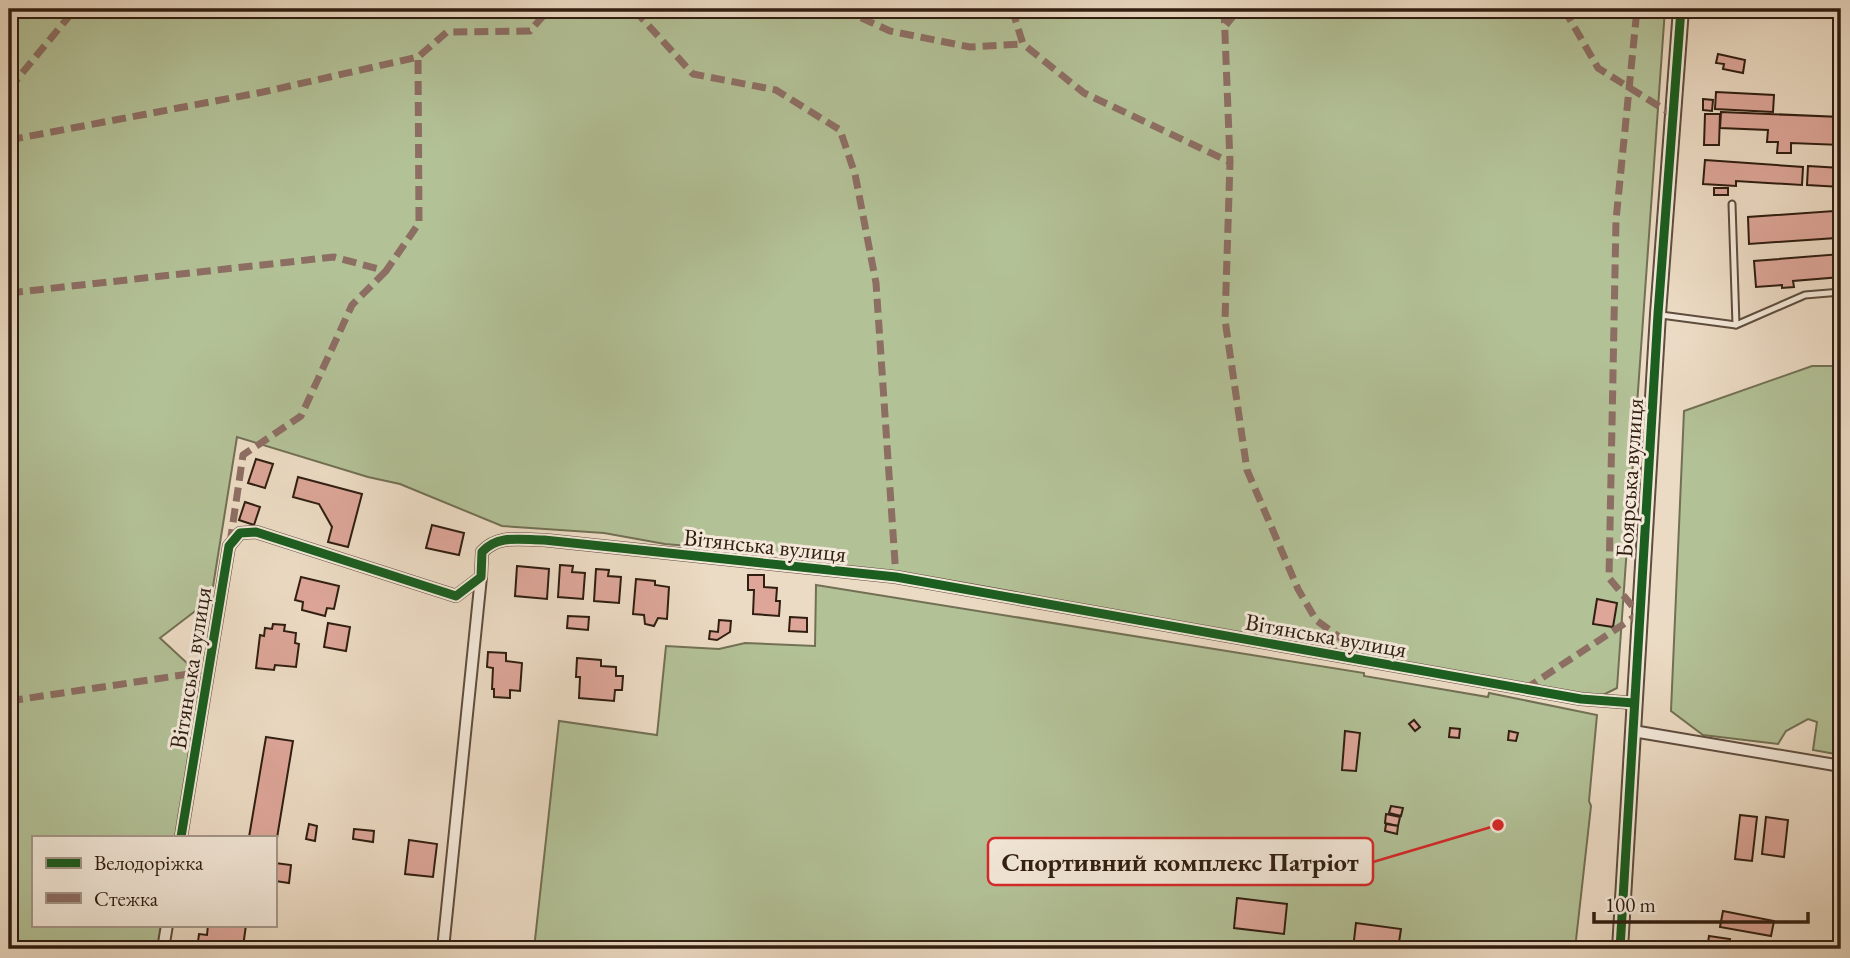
<svg xmlns="http://www.w3.org/2000/svg" width="1850" height="958" font-family="'EB Garamond',serif">
  <rect width="100%" height="100%" fill="#ecdbc4"/>
  <filter id="stains"><feTurbulence type="fractalNoise" baseFrequency=".00286" numOctaves="4"/><feColorMatrix values="0 0 0 0 .2 0 0 0 0 .09 0 0 0 0 .02 0 0 0 .5 -.17"/></filter>
  <radialGradient id="worn" r=".72"><stop offset=".6" stop-color="#630" stop-opacity="0"/><stop offset="1" stop-color="#630" stop-opacity=".3"/></radialGradient>
  <!-- green -->
  <g fill="#b3c197" stroke="#727054" stroke-width="2">
    <polygon points="9,9 1665,9 1617,688 1585,704 1182,633 782,554 665,544 604,533 502,526 400,484 368,477 237,437 211,599 160,638 201,676 176,837 33,837 33,925 163,925 159,949 9,949"/>
    <polygon points="1812,366 1841,366 1841,755 1813,750 1817,722 1808,719 1786,731 1778,744 1703,735 1671,711 1684,411"/>
    <polygon points="816,585 1364,673 1364,676 1488,697 1489,693 1597,715 1589,801 1591,806 1575,949 534,949 559,721 657,735 666,646 719,649 745,643 815,646"/>
  </g>
  <!-- building -->
  <g fill="#dda699" stroke="#301e11" stroke-width="2">
    <polygon points="1718,54 1745,60 1743,73 1723,69 1724,64 1716,63"/>
    <polygon points="1716,92 1774,95 1773,112 1715,109"/>
    <polygon points="1703,99 1713,100 1712,111 1703,110"/>
    <polygon points="1721,112 1841,117 1841,145 1791,143 1791,153 1777,153 1778,142 1767,142 1768,130 1720,128"/>
    <polygon points="1705,114 1720,114 1719,145 1704,145"/>
    <polygon points="1705,160 1803,167 1802,185 1736,181 1736,186 1703,184"/>
    <polygon points="1808,166 1841,168 1841,187 1807,185"/>
    <rect x="1714" y="188" width="14" height="7"/>
    <polygon points="1834,211 1836,238 1749,244 1748,217"/>
    <polygon points="1841,254 1841,277 1793,281 1794,287 1782,288 1782,285 1756,287 1754,261"/>
    <polygon points="256,459 273,464 265,488 248,483"/>
    <polygon points="298,477 362,494 348,547 328,542 332,527 319,504 293,497"/>
    <polygon points="245,502 260,507 254,525 239,520"/>
    <polygon points="432,525 464,533 459,555 426,548"/>
    <polygon points="560,565 573,566 572,572 585,573 583,599 558,597"/>
    <polygon points="517,566 549,569 547,599 515,596"/>
    <polygon points="596,569 609,570 608,576 621,577 619,603 594,601"/>
    <polygon points="748,575 764,575 764,587 777,588 776,601 780,601 779,616 753,614 754,590 748,590"/>
    <polygon points="301,577 339,586 334,609 327,608 325,616 302,610 303,602 295,600"/>
    <polygon points="636,579 655,581 655,585 669,587 667,619 658,618 654,626 645,624 644,615 633,614"/>
    <polygon points="1597,599 1617,603 1613,627 1593,624"/>
    <polygon points="568,616 589,617 588,630 567,628"/>
    <polygon points="790,617 807,618 807,632 789,631"/>
    <polygon points="719,620 731,621 730,632 717,640 709,639 710,631 718,632"/>
    <polygon points="328,623 350,627 346,651 324,647"/>
    <polygon points="273,624 285,625 284,631 296,633 295,643 299,644 296,667 275,665 274,670 256,668 260,635 264,636 265,628 272,629"/>
    <polygon points="488,652 506,653 506,661 522,663 520,691 510,690 510,698 494,697 494,689 492,689 493,668 487,667"/>
    <polygon points="577,658 601,660 601,666 616,667 616,676 623,676 622,690 615,690 614,701 579,698 580,677 576,677"/>
    <polygon points="1414,720 1420,727 1415,731 1409,724"/>
    <polygon points="1450,728 1460,729 1459,738 1449,737"/>
    <polygon points="1345,731 1360,733 1356,771 1342,770"/>
    <polygon points="1509,731 1518,733 1516,741 1508,740"/>
    <polygon points="266,737 293,741 275,850 275,837 249,837"/>
    <polygon points="1391,806 1403,808 1401,816 1389,813"/>
    <polygon points="1386,814 1400,817 1398,826 1385,823"/>
    <polygon points="1740,815 1757,817 1752,861 1735,859"/>
    <polygon points="1766,817 1788,820 1784,857 1762,854"/>
    <polygon points="309,824 317,826 315,841 306,839"/>
    <polygon points="1386,824 1398,826 1397,834 1385,831"/>
    <polygon points="354,829 374,831 373,842 353,839"/>
    <polygon points="409,840 437,844 433,877 405,874"/>
    <polygon points="275,863 291,865 289,883 275,881"/>
    <polygon points="1237,898 1287,904 1284,934 1234,928"/>
    <polygon points="1723,911 1774,921 1771,936 1720,927"/>
    <polygon points="1356,923 1401,929 1398,949 1353,949"/>
    <polygon points="208,925 246,925 243,947 197,949 199,934 207,935"/>
    <polygon points="1709,936 1730,939 1728,949 1707,949"/>
  </g>
  <g fill="none" stroke-linecap="round" stroke-linejoin="round">
    <defs>
      <g id="service">
        <polyline points="1732,204 1736,325"/>
        <polyline points="1661,315 1736,325 1805,295 1841,292"/>
      </g>
      <g id="minor">
        <polyline points="1633,731 1841,766"/>
        <path d="M 181,837 L 229,546 L 240,533 L 256,532 L 456,596 L 481,577 L 482,552 C 498,534 522,540 544,540 L 896,577 L 1581,699 L 1634,703"/>
        <polyline points="163,949 167,925"/>
        <polyline points="443,949 481,577"/>
      </g>
      <polyline id="tertiary" points="1620,949 1658,314 1681,9"/>
    </defs>
    <!-- service casing -->
    <use href="#service" stroke="#5f4d3e" stroke-width="9"/>
    <!-- minor casing -->
    <use href="#minor" stroke="#5f4d3e" stroke-width="14"/>
    <!-- tertiary casing -->
    <use href="#tertiary" stroke="#5f4d3e" stroke-width="18"/>
    <!-- service -->
    <use href="#service" stroke="#f3e8d9" stroke-width="5"/>
    <!-- minor -->
    <use href="#minor" stroke="#f3e8d9" stroke-width="10"/>
    <!-- tertiary -->
    <use href="#tertiary" stroke="#f3e8d9" stroke-width="14"/>
    <!-- quiet -->
    <g stroke="#8d6e63" stroke-width="7" stroke-dasharray="14 7" stroke-linecap="butt">
      <polyline points="636,9 638,14 693,74 776,90 840,130 855,174 876,283 896,577"/>
      <polyline points="842,9 890,31 970,47 1023,44"/>
      <polyline points="1012,9 1023,44 1084,93 1230,162"/>
      <polyline points="1224,9 1230,162 1225,320 1247,470 1298,589 1316,620 1350,645 1362,659"/>
      <polyline points="1564,9 1598,68 1673,115"/>
      <polyline points="1226,25 1239,9"/>
      <polyline points="9,89 75,9"/>
      <polyline points="9,140 263,92 418,57 447,32 530,31 549,9"/>
      <polyline points="9,293 334,257 386,271 419,223 418,57"/>
      <polyline points="230,543 243,455 301,416 352,305 386,271"/>
      <polyline points="1525,689 1639,614 1609,578 1616,220 1637,9"/>
      <polyline points="9,701 209,671"/>
    </g>
    <defs>
      <g id="cycleway">
        <path d="M 181,837 L 229,546 L 240,533 L 256,532 L 456,596 L 481,577 L 482,552 C 498,534 522,540 544,540 L 896,577 L 1581,699 L 1634,703"/>
        <polyline points="1620,949 1658,314 1681,9"/>
      </g>
    </defs>
    <!-- cycleway casing -->
    <use href="#cycleway" stroke="#f3e8d9" stroke-width="13"/>
    <!-- cycleway -->
    <use href="#cycleway" stroke="#1b5e20" stroke-width="9"/>
  </g>
  <g text-anchor="middle" dominant-baseline="central" stroke-width="6" stroke-linejoin="round" paint-order="stroke">
    <!-- street labels -->
    <g font-size="24" fill="#301e11" stroke="#f3e8d9">
      <text transform="translate(1629 478) rotate(-86)">Боярська вулиця</text>
      <text transform="translate(765 545) rotate(6)">Вітянська вулиця</text>
      <text transform="translate(1326 635) rotate(10)">Вітянська вулиця</text>
      <text transform="translate(190 668) rotate(-81)">Вітянська вулиця</text>
    </g>
  </g>
  <!-- callouts -->
  <path fill="none" stroke="#d62828" stroke-width="2.5" d="M1498 825L1373 862"/>
  <circle fill="#d62828" stroke="#f3e8d9" stroke-width="2.5" cx="1498" cy="825" r="7"/>
  <rect fill="#f3e8d9" stroke="#d62828" stroke-width="2.5" x="988" y="838" width="385" height="47" rx="7"/>
  <g font-size="26" text-anchor="middle" font-weight="bold" fill="#301e11">
    <text x="1180" y="871">Спортивний комплекс Патріот</text>
  </g>
  <!-- margin -->
  <rect width="1850" height="958" fill="none" stroke="#ecdbc4" stroke-width="35"/>
  <rect x="10" y="10" width="1829" height="937" fill="none" stroke="#301e11" stroke-width="3.5"/>
  <rect x="18" y="18" width="1815" height="923" fill="none" stroke="#301e11" stroke-width="2"/>
  <!-- legend -->
  <rect x="32" y="836" width="245" height="91" fill="#f3e8d9" stroke="#a59789" stroke-width="2"/>
  <rect x="46" y="858" width="35" height="10" fill="#1b5e20" stroke="#a59789" stroke-width="2"/>
  <text x="94" y="870" font-size="21" fill="#301e11">Велодоріжка</text>
  <rect x="46" y="893" width="35" height="10" fill="#8d6e63" stroke="#a59789" stroke-width="2"/>
  <text x="94" y="906" font-size="21" fill="#301e11">Стежка</text>
  <!-- scale -->
  <path d="M1594 912v10h214v-10" fill="none" stroke="#301e11" stroke-width="3.5"/>
  <text x="1605" y="912" font-size="21" fill="#301e11" stroke="#f3e8d9" stroke-width="5" paint-order="stroke">100 m</text>
  <rect width="100%" height="100%" filter="url(#stains)"/>
  <rect width="100%" height="100%" fill="url(#worn)"/>
</svg>
